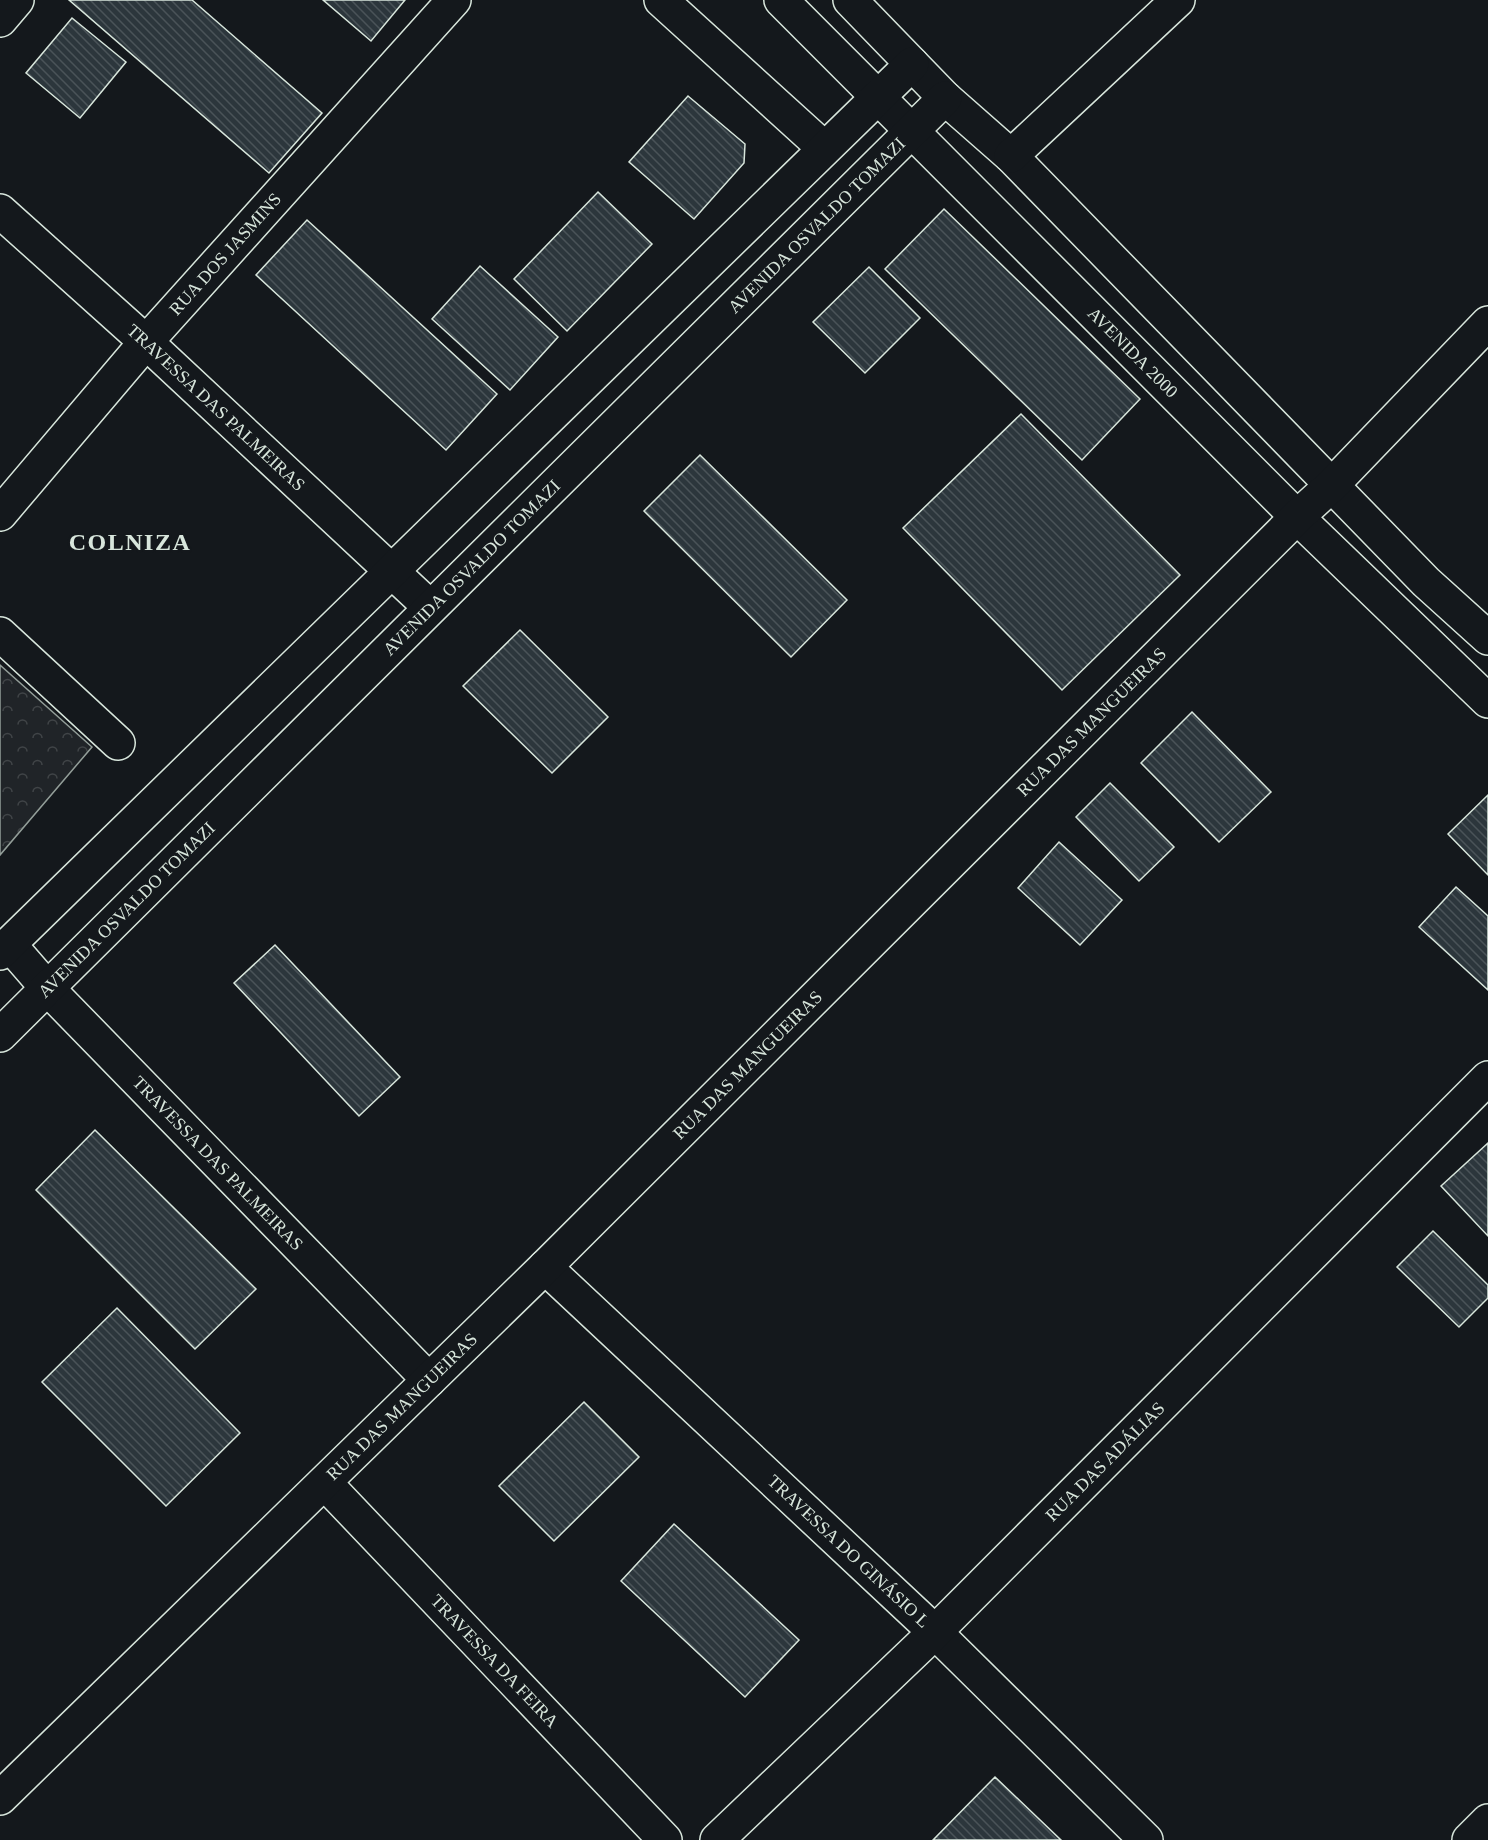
<svg xmlns="http://www.w3.org/2000/svg" width="1488" height="1840" font-family="'Times New Roman',serif">
  <defs>
    <pattern id="park-crowns" width="20" height="18" patternUnits="userSpaceOnUse" patternTransform="scale(1.5)"><rect width="20" height="18" fill="#202428"/><path d="M2 6a3 3 0 1 1 6 0M12 15a3 3 0 1 1 6 0" fill="none" stroke="#404447"/></pattern>
    <pattern id="building-back-hatch" width="6" height="6" patternUnits="userSpaceOnUse" patternTransform="scale(1.5)"><rect width="6" height="6" fill="#2c363c"/><path d="M-1 5l2 2M0 0l6 6M5-1l2 2" fill="none" stroke="#4a5358"/></pattern>
  </defs>
  <rect width="100%" height="100%" fill="#14181c"/>
  <!-- park -->
  <polygon fill="url(#park-crowns)" stroke="#939e99" stroke-width="1.5" points="0,665 92,747 0,855"/>
  <!-- building -->
  <g fill="url(#building-back-hatch)" stroke="#d8e6dc" stroke-width="1.5">
    <polygon points="69,0 192,0 322,113 269,173"/>
    <polygon points="323,0 405,0 371,41"/>
    <polygon points="72,18 126,62 80,118 26,73"/>
    <polygon points="688,96 745,144 744,163 694,219 629,162"/>
    <polygon points="598,192 652,244 567,331 514,279"/>
    <polygon points="944,209 1140,399 1082,460 885,269"/>
    <polygon points="307,220 497,394 446,450 256,275"/>
    <polygon points="480,266 558,337 510,390 432,319"/>
    <polygon points="869,267 920,318 865,373 813,322"/>
    <polygon points="1021,414 1180,575 1062,690 903,528"/>
    <polygon points="700,455 847,600 791,657 644,511"/>
    <polygon points="520,630 608,717 552,773 463,686"/>
    <polygon points="1192,712 1271,792 1219,842 1141,763"/>
    <polygon points="1110,783 1174,847 1139,881 1076,817"/>
    <polygon points="1488,795 1488,875 1448,834"/>
    <polygon points="1059,842 1122,900 1080,945 1018,888"/>
    <polygon points="1456,887 1488,916 1488,990 1419,927"/>
    <polygon points="275,945 400,1077 359,1116 234,983"/>
    <polygon points="95,1130 256,1289 195,1349 36,1190"/>
    <polygon points="1488,1143 1488,1236 1441,1186"/>
    <polygon points="1433,1231 1488,1285 1488,1298 1459,1327 1397,1267"/>
    <polygon points="117,1308 240,1433 166,1506 42,1382"/>
    <polygon points="584,1402 639,1457 554,1541 499,1486"/>
    <polygon points="674,1524 799,1640 745,1697 621,1581"/>
    <polygon points="995,1777 1061,1840 933,1840"/>
  </g>
  <g fill="none" stroke-linecap="round" stroke-linejoin="round">
    <defs>
      <g id="minor">
        <polyline points="661,0 824,148"/>
        <path id="s1" d="M 781,0 L 1297,517 L 1488,701"/>
        <polyline points="850,0 945,98 1011,156 1426,582 1488,638"/>
        <polyline points="0,20 17,0"/>
        <polyline points="1011,156 1178,0"/>
        <path id="s2" d="M 0,211 L 146,342 L 430,607"/>
        <path id="s3" d="M 0,514 L 146,342 L 454,0"/>
        <polyline points="0,634 118,743"/>
        <path id="s4" d="M 9,944 L 48,989 L 429,1380"/>
        <polyline points="0,953 912,64"/>
        <path id="s5" d="M 0,1035 L 945,98"/>
        <path id="s6" d="M 545,1267 L 935,1632 L 1146,1840"/>
        <path id="s7" d="M 325,1483 L 665,1840"/>
        <path id="s8" d="M 0,1798 L 545,1267 L 1297,517 L 1332,485 L 1488,323"/>
        <path id="s9" d="M 717,1840 L 935,1632 L 1488,1078"/>
        <polyline points="1469,1840 1488,1821"/>
      </g>
    </defs>
    <!-- minor casing -->
    <use href="#minor" stroke="#d8e6dc" stroke-width="36"/>
    <!-- minor -->
    <use href="#minor" stroke="#14181c" stroke-width="33"/>
  </g>
  <g text-anchor="middle" dominant-baseline="central" stroke-width="4.5" stroke-linejoin="round" paint-order="stroke">
    <!-- street labels -->
    <g font-size="18" fill="#d8e6dc" stroke="#14181c">
      <text stroke="none"><textPath href="#s5" startOffset="1150">AVENIDA OSVALDO TOMAZI</textPath></text>
      <text stroke="none"><textPath href="#s3" startOffset="344">RUA DOS JASMINS</textPath></text>
      <text stroke="none"><textPath href="#s1" startOffset="498">AVENIDA 2000</textPath></text>
      <text stroke="none"><textPath href="#s2" startOffset="292">TRAVESSA DAS PALMEIRAS</textPath></text>
      <text stroke="none"><textPath href="#s5" startOffset="664">AVENIDA OSVALDO TOMAZI</textPath></text>
      <text stroke="none"><textPath href="#s8" startOffset="1533">RUA DAS MANGUEIRAS</textPath></text>
      <text stroke="none"><textPath href="#s5" startOffset="178">AVENIDA OSVALDO TOMAZI</textPath></text>
      <text stroke="none"><textPath href="#s8" startOffset="1047">RUA DAS MANGUEIRAS</textPath></text>
      <text stroke="none"><textPath href="#s4" startOffset="303">TRAVESSA DAS PALMEIRAS</textPath></text>
      <text stroke="none"><textPath href="#s8" startOffset="561">RUA DAS MANGUEIRAS</textPath></text>
      <text stroke="none"><textPath href="#s9" startOffset="542">RUA DAS ADÁLIAS</textPath></text>
      <text stroke="none"><textPath href="#s6" startOffset="416">TRAVESSA DO GINÁSIO L</textPath></text>
      <text stroke="none"><textPath href="#s7" startOffset="246">TRAVESSA DA FEIRA</textPath></text>
    </g>
    <!-- district labels -->
    <g font-size="24" font-weight="bold" letter-spacing="1.5" fill="#d8e6dc" stroke="#14181c">
      <text x="130" y="542">COLNIZA</text>
    </g>
  </g>
</svg>
